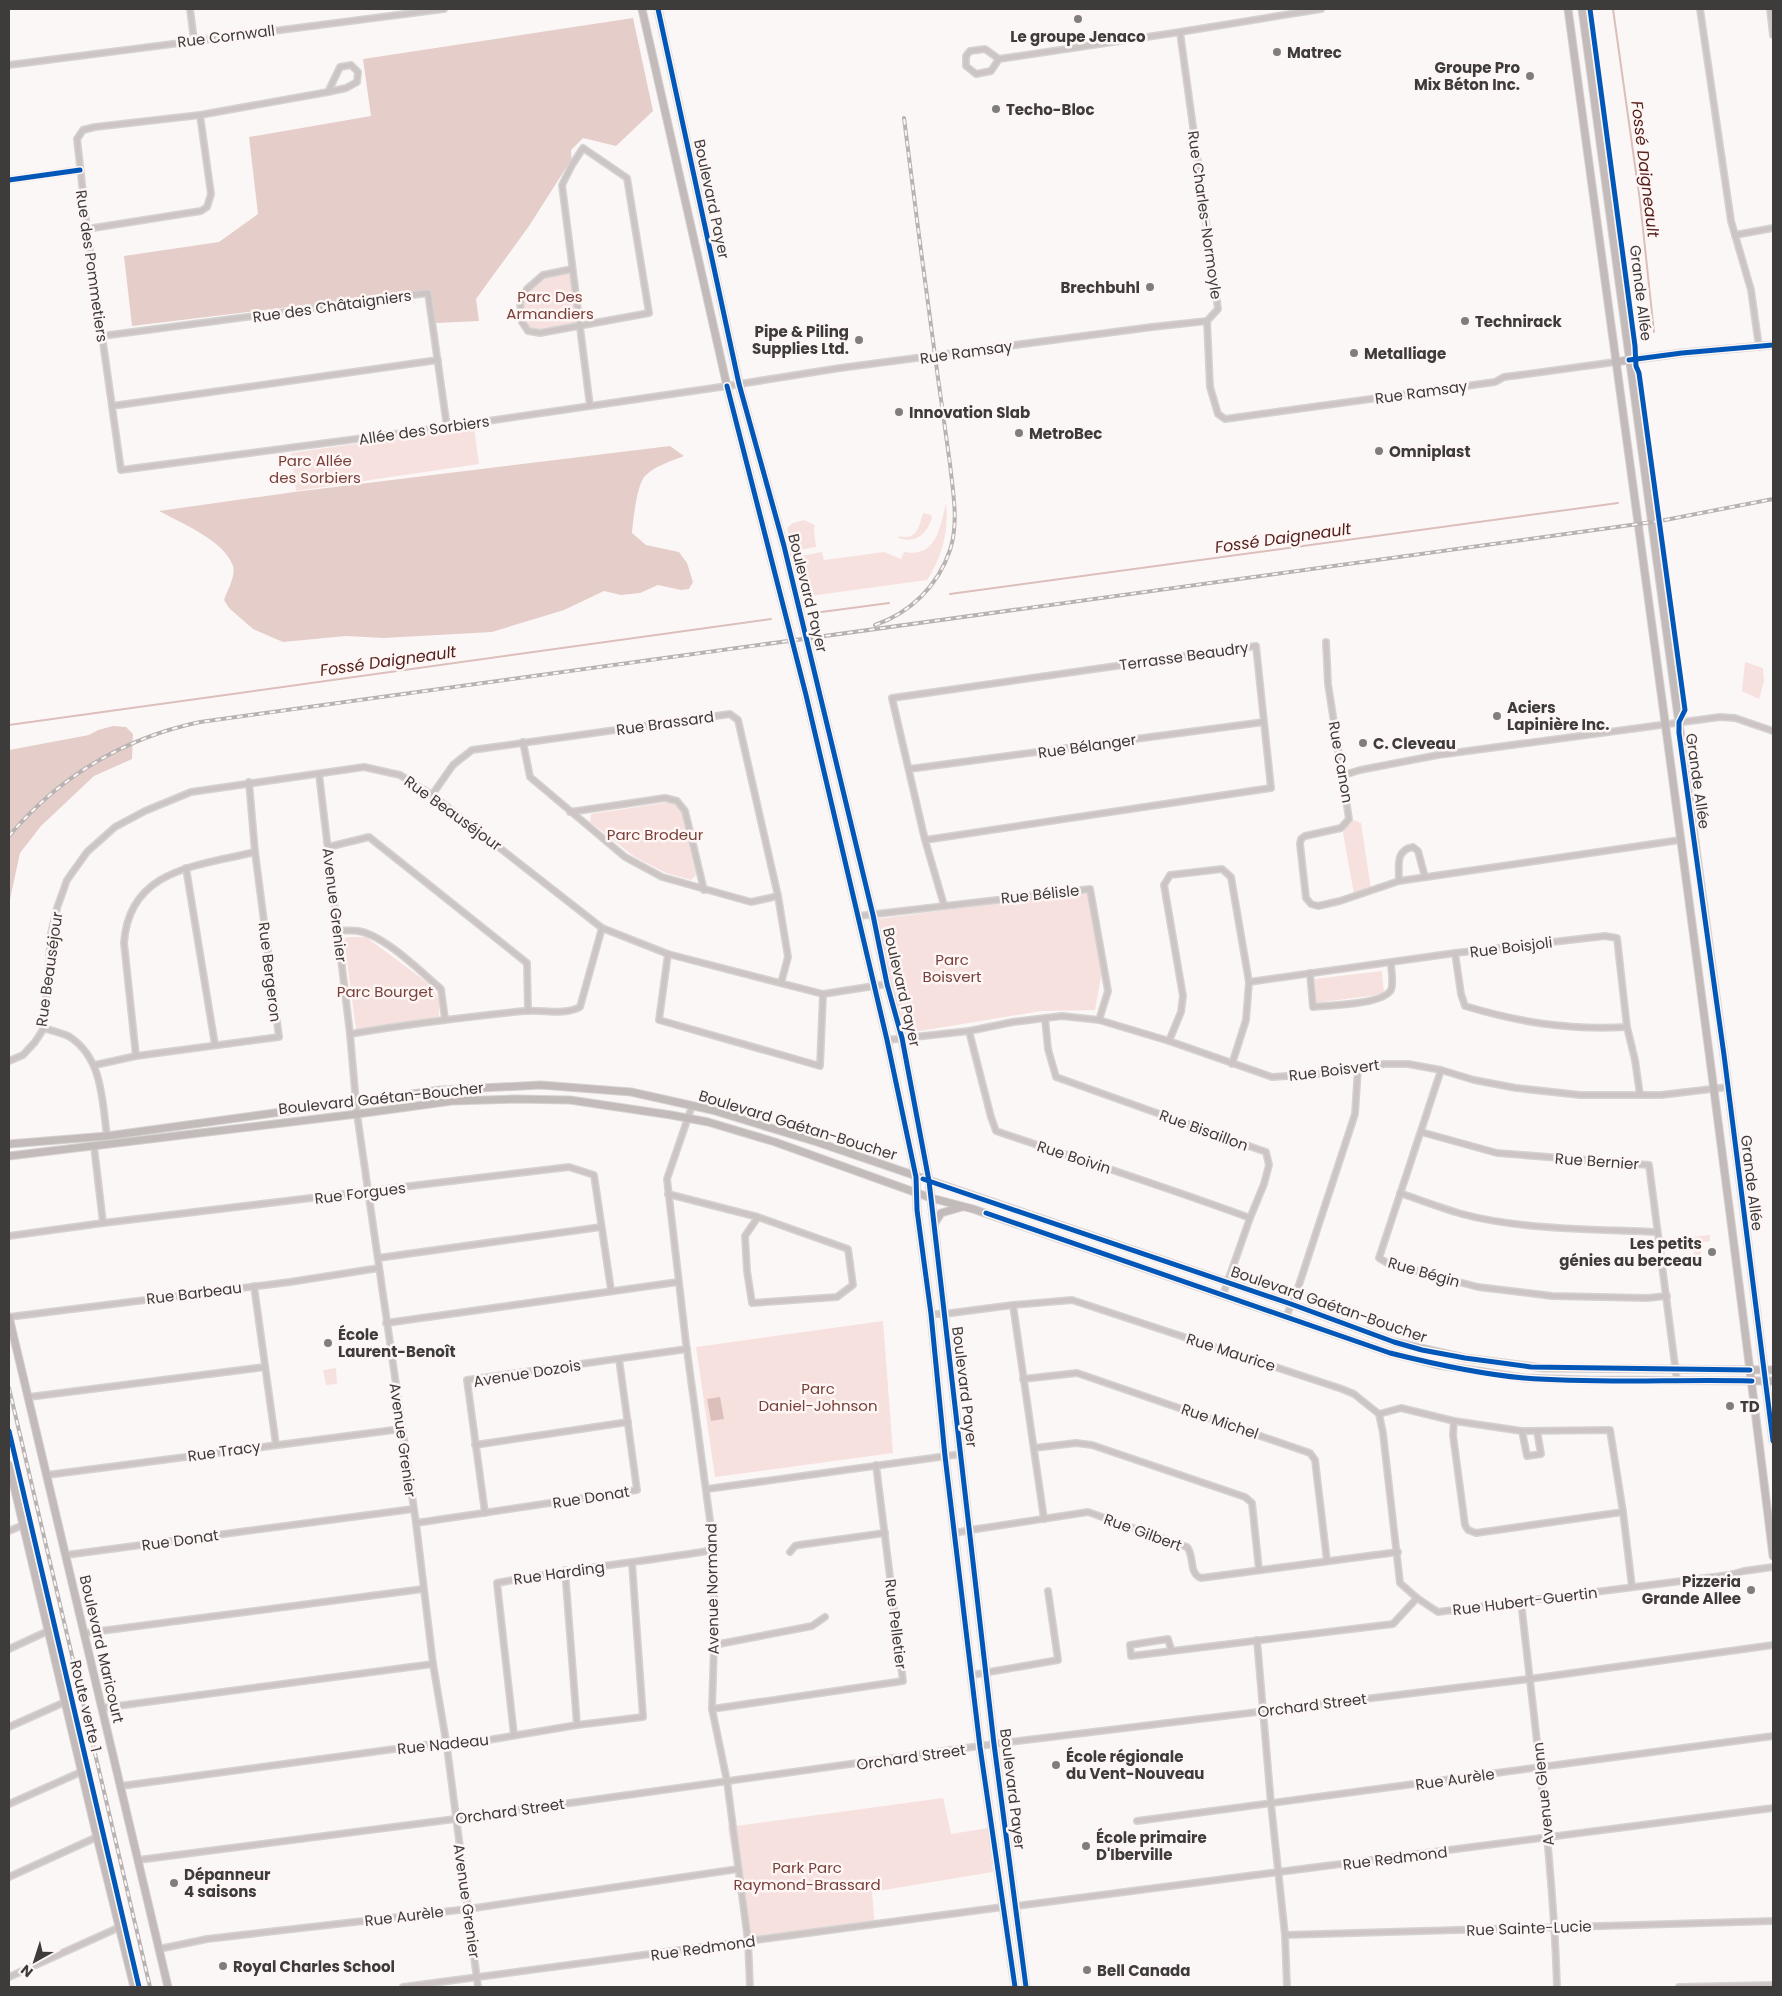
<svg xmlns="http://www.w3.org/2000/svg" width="1782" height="1996" font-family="Poppins,sans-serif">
  <rect width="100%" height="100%" fill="#fcf7f7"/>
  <!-- green -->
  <g fill="#f7e1de">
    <polygon points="572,269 581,326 538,333 528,331 522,322 520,302 527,289 543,275"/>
    <polygon points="474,427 479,464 296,491 291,453"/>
    <path d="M 946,503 C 949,531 942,557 927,580 L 803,597 L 799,581 L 805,576 L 803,568 L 795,565 L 794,561 L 801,556 L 822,552 L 824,560 L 884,552 L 901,559 L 904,552 C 937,558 940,527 946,503 Z"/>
    <path d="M 923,513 L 931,515 L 932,518 C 927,534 916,544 898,538 L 899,536 C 917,541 919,526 923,513 Z"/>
    <polygon points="804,520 815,525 814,530 816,547 799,550 791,545 787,528 793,523"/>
    <polygon points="1745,662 1763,668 1764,681 1759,699 1742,691"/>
    <polygon points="670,802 681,809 696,875 691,880 666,873 635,857 590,822 591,814"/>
    <polygon points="1351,819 1361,823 1371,889 1354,894 1343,833"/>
    <polygon points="1083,892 1091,896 1102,972 1095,1010 1041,1011 902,1034 877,919"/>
    <polygon points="348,937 366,937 432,986 439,1001 439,1017 356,1029 344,939"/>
    <polygon points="1382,971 1384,994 1316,1003 1315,979"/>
    <polygon points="1710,1235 1710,1241 1700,1243 1702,1267 1696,1268 1692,1237"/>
    <polygon points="883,1321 893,1453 715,1477 696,1347"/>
    <polygon points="336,1368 337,1384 326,1385 323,1370"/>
    <polygon points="943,1798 951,1834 988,1828 993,1872 872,1892 875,1927 746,1943 728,1827"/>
  </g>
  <!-- forest -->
  <g fill="#e5cdc9">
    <polygon points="633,18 653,111 616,146 583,138 571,150 572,165 566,168 529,226 476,299 479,321 436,323 429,290 132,326 124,256 219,242 258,214 249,137 371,116 363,59"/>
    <path d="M 670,446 L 684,456 C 671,461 655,466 645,476 C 637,484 633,520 632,533 L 646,545 L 679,552 L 687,563 L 693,582 L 689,589 L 681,590 L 658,585 L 640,593 L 621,595 L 604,591 L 564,610 L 492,632 L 383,638 L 346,636 L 283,642 L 253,629 L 229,608 L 224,600 C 227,591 236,576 233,566 C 225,541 181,523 159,511 L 294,492 Z"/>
    <polygon points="113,726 126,727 133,734 132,759 94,776 41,826 20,853 9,904 9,750 89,735 98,730"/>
  </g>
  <!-- water -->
  <polygon fill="#dcbeba" points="720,1397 724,1419 711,1421 707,1399"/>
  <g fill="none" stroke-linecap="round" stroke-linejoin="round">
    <!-- stream -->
    <g stroke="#dcbeba" stroke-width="2">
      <polyline points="1613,9 1640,201 1654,332"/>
      <polyline points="950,594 1618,503"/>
      <polyline points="814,613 889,603"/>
      <polyline points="9,725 771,619"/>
    </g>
    <defs>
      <g id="street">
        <polyline points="190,9 194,40"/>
        <polyline points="1700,9 1731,221 1751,290 1759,347"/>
        <polyline points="1770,9 1773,35"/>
        <polyline points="1180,32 1218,309 1207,321 1210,387 1218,414 1225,419 1495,382 1504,377 1520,375 1615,362"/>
        <polyline points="999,59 991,71 976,74 966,66 966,56 970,51 985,49 999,59 1180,32 1321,9"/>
        <polyline points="9,65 444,9"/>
        <polyline points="328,92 340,67 351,65 358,72 357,82 346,88 328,92 200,115 95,127 83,130 77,139 87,229 121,470 447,427 727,386 840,368 1152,327 1207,321"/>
        <polyline points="9,180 80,170"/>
        <polyline points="87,229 188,213 201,211 207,207 211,194 200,115"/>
        <polyline points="1735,235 1773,228"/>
        <polyline points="572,269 543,275 527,289 520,302 522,322 528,331 540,333 649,313 627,178 583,148 572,165 562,185 590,406"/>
        <polyline points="102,336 428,293 447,427"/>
        <polyline points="112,406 438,360"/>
        <polyline points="1326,642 1328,684 1349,819 1341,828 1305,836 1301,839 1300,844 1306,898 1311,904 1318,906 1340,901 1399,881 1680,840"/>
        <polyline points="523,742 530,777 625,857 662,877 751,902 778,896"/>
        <polyline points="909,769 1264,722"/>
        <polyline points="319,774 350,1034 357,1114 416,1523 433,1664 447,1747 478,1987"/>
        <polyline points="1344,775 1360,770 1438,755 1720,717 1735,718 1773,731"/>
        <polyline points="432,795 453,765 472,750 730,714 738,720 778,896 788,957 781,983"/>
        <polyline points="570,812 665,798 677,801 685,811 704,890"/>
        <polyline points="925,840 1271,788 1256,646 892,698 925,840 944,905"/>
        <polyline points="328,847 369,837 527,963 528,1011"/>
        <polyline points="186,868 215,1045"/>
        <path d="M 1399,881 C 1399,867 1395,850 1413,847 L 1418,851 L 1425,877"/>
        <polyline points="859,916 1090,889 1108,991 1099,1020"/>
        <path d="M 338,930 C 344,931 352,930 358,931 C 384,935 420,971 441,989 L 445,1019"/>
        <path d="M 1455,953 L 1461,994 L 1465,1006 C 1522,1023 1568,1030 1627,1027"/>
        <polyline points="668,954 659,1020 820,1066 823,994"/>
        <path d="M 1310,973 L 1313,1007 C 1330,1005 1382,1005 1391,990 C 1394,983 1391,970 1391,963"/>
        <polyline points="1249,982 1455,953 1605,936 1617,938 1627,1027 1635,1060 1640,1095"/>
        <polyline points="1045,1018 1048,1049 1056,1077 1266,1152 1269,1165 1264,1184 1250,1218 1223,1295"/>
        <path d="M 44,1028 C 52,1031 63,1033 70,1037 C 103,1059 102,1101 107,1136"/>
        <path d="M 969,1031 L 991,1117 L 996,1131 C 1081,1160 1166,1187 1250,1218"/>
        <path d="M 350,1034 C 408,1024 466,1017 524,1011 C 543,1009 563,1016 580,1007 L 602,928"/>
        <polyline points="887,1040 969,1031 1013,1022 1062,1016 1099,1020 1169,1041 1272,1077 1334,1073 1384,1064 1408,1064 1441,1070 1474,1080 1516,1088 1580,1095 1661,1095 1728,1087"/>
        <polyline points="1169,1041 1181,1012 1183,996 1164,885 1170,875 1222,869 1231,877 1249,982 1246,1020 1232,1064"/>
        <path d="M 136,1056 L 124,943 C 129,869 197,866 255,852"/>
        <polyline points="9,1061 23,1055 35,1042 44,1028 51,934 57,908 67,880 87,852 115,827 145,811 191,792 364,767 400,775 432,795 602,928 668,954 823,994 887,984"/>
        <polyline points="95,1065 136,1056 279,1037 255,852 249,782"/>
        <polyline points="1441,1070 1379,1258 1389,1264 1478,1287 1552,1296 1647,1298 1667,1296"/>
        <polyline points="692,1106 667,1179 686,1343 714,1550 714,1645 712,1709 727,1781 748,1941 750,1987"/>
        <polyline points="1421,1132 1497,1153 1649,1165 1677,1381"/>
        <polyline points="94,1146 103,1223"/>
        <path d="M 1400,1193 C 1420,1200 1441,1208 1462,1214 C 1521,1230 1595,1229 1657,1232"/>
        <polyline points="668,1194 758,1217 848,1249 853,1285 837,1297 752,1303 747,1271 745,1236 758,1217"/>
        <polyline points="9,1236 103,1223 569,1167 594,1175 611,1290"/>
        <polyline points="378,1258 601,1227"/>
        <polyline points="254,1286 276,1445"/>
        <polyline points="1013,1305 1044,1519"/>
        <polyline points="931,1314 944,1314 1013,1305 1072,1300 1342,1389 1354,1394 1379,1414"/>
        <polyline points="9,1317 290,1282 379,1268"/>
        <polyline points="1286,1317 1297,1291 1355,1114 1358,1068"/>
        <polyline points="386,1323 678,1282"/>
        <polyline points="1023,1379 1077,1373 1310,1453 1315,1460 1327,1561"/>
        <polyline points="29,1397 265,1367"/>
        <polyline points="1379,1414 1383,1433 1400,1583 1417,1598 1438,1612 1729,1575 1744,1571 1773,1567"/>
        <polyline points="1379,1414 1401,1408 1454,1421 1522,1431 1610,1430 1623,1512 1632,1587"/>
        <polyline points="1454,1421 1453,1435 1465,1525 1468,1530 1476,1533 1623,1512"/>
        <polyline points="1522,1431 1527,1456 1541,1454 1537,1431"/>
        <polyline points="475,1445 628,1422"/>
        <polyline points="1034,1448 1076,1443 1092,1445 1245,1497 1252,1503 1259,1570"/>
        <polyline points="47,1475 401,1429"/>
        <polyline points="707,1489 961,1454"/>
        <polyline points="485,1513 467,1380 687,1349"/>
        <polyline points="416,1523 637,1490 619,1359"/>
        <polyline points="9,1531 23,1525"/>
        <path d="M 955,1533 L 970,1530 L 1088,1512 L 1187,1547 C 1195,1556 1188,1573 1201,1578 L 1398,1552"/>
        <polyline points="790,1552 795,1546 799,1545 885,1533"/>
        <polyline points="66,1555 413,1509"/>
        <polyline points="565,1570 577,1725"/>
        <path d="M 1521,1601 C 1535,1730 1553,1858 1557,1987"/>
        <polyline points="85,1633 423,1589"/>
        <polyline points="1257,1640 1271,1804 1285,1935 1287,1987"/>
        <polyline points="714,1645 812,1626 825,1617"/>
        <polyline points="9,1649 48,1631"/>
        <polyline points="1171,1649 1168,1639 1130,1645 1131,1656 1393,1624 1417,1598"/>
        <polyline points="972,1675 1058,1660 1048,1591"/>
        <polyline points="102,1708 433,1664"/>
        <polyline points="712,1709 903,1681 876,1465"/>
        <polyline points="9,1727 65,1702"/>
        <path d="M 514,1735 L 497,1583 C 569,1569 642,1562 714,1550"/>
        <polyline points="121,1786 439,1743 447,1747 577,1725 643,1717 632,1563"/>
        <polyline points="9,1804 81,1772"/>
        <polyline points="1137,1821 1773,1736"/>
        <polyline points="138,1860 455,1819 994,1744 1529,1679 1773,1645"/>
        <polyline points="9,1877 97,1837"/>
        <polyline points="1016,1906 1773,1808"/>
        <polyline points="1285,1935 1773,1921"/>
        <polyline points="159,1949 207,1939 468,1909 738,1869"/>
        <polyline points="9,1977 120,1927"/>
        <polyline points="403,1987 1003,1907"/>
        <polyline points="1679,1987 1773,1985"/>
      </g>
      <g id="secondary">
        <polyline points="642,9 727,386 806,695 887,1040 916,1177 917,1210 931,1314 945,1456 980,1747 1015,1987"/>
        <polyline points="658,9 739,384 784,546 873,915 887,984 902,1038 929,1181 994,1744 1026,1987"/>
        <path d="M 1568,9 C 1638,524 1710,1040 1773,1556"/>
        <polyline points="1582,9 1724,1055 1773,1441"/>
        <polyline points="1615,362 1682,353 1773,345"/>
        <polyline points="9,1144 107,1136 441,1090 541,1085 631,1092 712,1110 817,1142 1291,1304 1394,1342 1465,1358 1543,1368 1773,1370"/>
        <polyline points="9,1156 357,1114 452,1101 514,1099 570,1100 671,1115 708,1122 775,1142 931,1198 973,1209 1390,1353 1438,1365 1524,1378 1587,1380 1773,1381"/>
        <polyline points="934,1224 941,1213 962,1207"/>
        <polyline points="9,1317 168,1987"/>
        <polyline points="9,1465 97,1837 134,1987"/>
      </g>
    </defs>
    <!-- street casing -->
    <use href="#street" stroke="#d5d2d2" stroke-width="8"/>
    <!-- secondary casing -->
    <use href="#secondary" stroke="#d5d2d2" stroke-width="9"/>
    <!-- street -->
    <use href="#street" stroke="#ccc5c4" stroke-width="5"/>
    <!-- secondary -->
    <use href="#secondary" stroke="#c3bbba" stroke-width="7"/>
    <defs>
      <g id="rail">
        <path d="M 875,625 C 910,613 938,586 950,550 C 959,522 953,493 950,464 C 946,435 942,406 938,378 C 926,291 915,205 904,118"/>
        <path d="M 9,836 C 59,777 124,738 200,722 L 1660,521 L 1773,499"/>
        <polyline points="9,1388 150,1987"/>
      </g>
    </defs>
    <!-- rail casing -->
    <use href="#rail" stroke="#b7b3b2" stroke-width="4"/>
    <!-- rail -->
    <use href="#rail" stroke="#fef6f5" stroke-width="2" stroke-dasharray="5.5" stroke-linecap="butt"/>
    <defs>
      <g id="cycleway">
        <polyline points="658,9 739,384 784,546 873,915 887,984 902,1038 929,1181 994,1744 1026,1987"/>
        <polyline points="1590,9 1635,346 1636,366 1639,373 1685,710 1679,722 1679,733 1724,1055 1773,1441"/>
        <polyline points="9,180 80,170"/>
        <polyline points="1629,360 1682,353 1773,345"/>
        <polyline points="727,386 806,695 887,1040 916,1177 917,1210 931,1314 945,1456 980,1747 1015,1987"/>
        <polyline points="923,1179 1291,1304 1394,1342 1422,1350 1465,1358 1531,1367 1750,1370"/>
        <path d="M 986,1213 L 1390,1353 C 1434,1364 1479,1374 1524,1378 C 1600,1384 1676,1379 1752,1381"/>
        <polyline points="9,1431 139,1987"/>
      </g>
    </defs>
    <!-- cycleway casing -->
    <use href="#cycleway" stroke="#fef6f5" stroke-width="8"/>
    <!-- cycleway -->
    <use href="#cycleway" stroke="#0057b8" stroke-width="5"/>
  </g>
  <!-- markers -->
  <g fill="#807d7d" stroke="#fef6f5" stroke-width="2">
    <circle cx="1078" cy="19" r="5"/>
    <circle cx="1277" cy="52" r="5"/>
    <circle cx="1530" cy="76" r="5"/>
    <circle cx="996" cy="109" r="5"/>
    <circle cx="1150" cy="287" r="5"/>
    <circle cx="1465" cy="321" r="5"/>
    <circle cx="859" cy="340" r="5"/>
    <circle cx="1354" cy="353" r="5"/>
    <circle cx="899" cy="412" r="5"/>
    <circle cx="1019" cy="433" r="5"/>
    <circle cx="1379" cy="451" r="5"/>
    <circle cx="1497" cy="716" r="5"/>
    <circle cx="1363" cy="743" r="5"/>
    <circle cx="1712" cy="1252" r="5"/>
    <circle cx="328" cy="1343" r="5"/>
    <circle cx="1730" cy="1406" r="5"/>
    <circle cx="1751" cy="1590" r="5"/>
    <circle cx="1056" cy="1765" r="5"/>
    <circle cx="1086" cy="1846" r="5"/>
    <circle cx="174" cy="1883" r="5"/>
    <circle cx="223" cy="1966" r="5"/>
    <circle cx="1087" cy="1970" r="5"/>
  </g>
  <g text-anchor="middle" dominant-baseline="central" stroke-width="5" stroke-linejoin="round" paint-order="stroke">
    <!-- street labels -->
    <g font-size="15" fill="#3e3b3b" stroke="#fef6f5">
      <text transform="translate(226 36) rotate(-7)">Rue Cornwall</text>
      <text transform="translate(712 199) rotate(78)">Boulevard Payer</text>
      <text transform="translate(1205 215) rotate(82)">Rue Charles-Normoyle</text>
      <text transform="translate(92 266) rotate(82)">Rue des Pommetiers</text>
      <text transform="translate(1641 293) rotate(83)">Grande Allée</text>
      <text transform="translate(332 306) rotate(-8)">Rue des Châtaigniers</text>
      <text transform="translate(966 352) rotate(-8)">Rue Ramsay</text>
      <text transform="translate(1421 392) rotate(-8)">Rue Ramsay</text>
      <text transform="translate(424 430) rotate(-8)">Allée des Sorbiers</text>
      <text transform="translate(808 593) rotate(76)">Boulevard Payer</text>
      <text transform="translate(1184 656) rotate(-8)">Terrasse Beaudry</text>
      <text transform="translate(665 723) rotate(-8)">Rue Brassard</text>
      <text transform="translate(1087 746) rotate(-8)">Rue Bélanger</text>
      <text transform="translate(1341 762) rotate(80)">Rue Canon</text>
      <text transform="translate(1698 781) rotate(82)">Grande Allée</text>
      <text transform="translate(453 813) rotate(36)">Rue Beauséjour</text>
      <text transform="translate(1040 894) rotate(-6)">Rue Bélisle</text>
      <text transform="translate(335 905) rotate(83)">Avenue Grenier</text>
      <text transform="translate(1511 947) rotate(-7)">Rue Boisjoli</text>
      <text transform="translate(49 969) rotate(-82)">Rue Beauséjour</text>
      <text transform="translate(270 972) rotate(83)">Rue Bergeron</text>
      <text transform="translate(902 987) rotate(77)">Boulevard Payer</text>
      <text transform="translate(1334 1070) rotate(-7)">Rue Boisvert</text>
      <text transform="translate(381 1098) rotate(-6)">Boulevard Gaétan-Boucher</text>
      <text transform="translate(798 1125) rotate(17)">Boulevard Gaétan-Boucher</text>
      <text transform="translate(1204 1130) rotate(20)">Rue Bisaillon</text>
      <text transform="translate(1074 1157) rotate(18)">Rue Boivin</text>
      <text transform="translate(1597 1161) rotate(4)">Rue Bernier</text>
      <text transform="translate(1752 1183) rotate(83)">Grande Allée</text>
      <text transform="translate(360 1193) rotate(-7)">Rue Forgues</text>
      <text transform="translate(1424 1272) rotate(16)">Rue Bégin</text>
      <text transform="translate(194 1293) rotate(-7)">Rue Barbeau</text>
      <text transform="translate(1329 1304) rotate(19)">Boulevard Gaétan-Boucher</text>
      <text transform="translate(1231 1352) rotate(18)">Rue Maurice</text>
      <text transform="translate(527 1373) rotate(-9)">Avenue Dozois</text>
      <text transform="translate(965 1387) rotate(83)">Boulevard Payer</text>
      <text transform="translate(1220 1421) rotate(19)">Rue Michel</text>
      <text transform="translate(403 1440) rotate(82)">Avenue Grenier</text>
      <text transform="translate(224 1451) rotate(-8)">Rue Tracy</text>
      <text transform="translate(591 1497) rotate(-9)">Rue Donat</text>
      <text transform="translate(1143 1532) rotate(20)">Rue Gilbert</text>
      <text transform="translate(180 1540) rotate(-8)">Rue Donat</text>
      <text transform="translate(559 1573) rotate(-8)">Rue Harding</text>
      <text transform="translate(712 1589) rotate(-91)">Avenue Normand</text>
      <text transform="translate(1525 1601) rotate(-7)">Rue Hubert-Guertin</text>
      <text transform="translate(896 1624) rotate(83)">Rue Pelletier</text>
      <text transform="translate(102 1649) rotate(77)">Boulevard Maricourt</text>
      <text transform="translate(1312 1705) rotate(-7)">Orchard Street</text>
      <text transform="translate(86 1706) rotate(77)">Route verte 1</text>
      <text transform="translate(443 1744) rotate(-6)">Rue Nadeau</text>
      <text transform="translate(911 1757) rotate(-8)">Orchard Street</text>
      <text transform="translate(1455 1779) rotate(-8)">Rue Aurèle</text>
      <text transform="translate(1013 1789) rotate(83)">Boulevard Payer</text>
      <text transform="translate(1543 1794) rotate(-96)">Avenue Glenn</text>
      <text transform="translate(510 1811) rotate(-8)">Orchard Street</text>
      <text transform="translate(1395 1858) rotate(-7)">Rue Redmond</text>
      <text transform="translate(467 1901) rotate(82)">Avenue Grenier</text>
      <text transform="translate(404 1916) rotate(-7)">Rue Aurèle</text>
      <text transform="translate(1529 1928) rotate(-2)">Rue Sainte-Lucie</text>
      <text transform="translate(703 1948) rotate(-8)">Rue Redmond</text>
    </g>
    <!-- poi labels -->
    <g font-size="15" font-weight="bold" fill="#3e3b3b" stroke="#fef6f5" text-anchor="start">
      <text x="1078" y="36" text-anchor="middle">Le groupe Jenaco</text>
      <text x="1287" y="52">Matrec</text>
      <text x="1520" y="67" text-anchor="end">Groupe Pro<tspan x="1520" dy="17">Mix Béton Inc.</tspan></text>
      <text x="1006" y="109">Techo-Bloc</text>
      <text x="1140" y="287" text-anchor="end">Brechbuhl</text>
      <text x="1475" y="321">Technirack</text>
      <text x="849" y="331" text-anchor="end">Pipe &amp; Piling<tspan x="849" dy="17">Supplies Ltd.</tspan></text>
      <text x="1364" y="353">Metalliage</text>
      <text x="909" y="412">Innovation Slab</text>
      <text x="1029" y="433">MetroBec</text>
      <text x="1389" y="451">Omniplast</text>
      <text x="1507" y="707">Aciers<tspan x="1507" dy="17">Lapinière Inc.</tspan></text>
      <text x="1373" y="743">C. Cleveau</text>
      <text x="1702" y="1243" text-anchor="end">Les petits<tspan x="1702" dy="17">génies au berceau</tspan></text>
      <text x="338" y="1334">École<tspan x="338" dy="17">Laurent-Benoît</tspan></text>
      <text x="1740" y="1406">TD</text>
      <text x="1741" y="1581" text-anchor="end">Pizzeria<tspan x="1741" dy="17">Grande Allee</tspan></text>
      <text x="1066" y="1756">École régionale<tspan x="1066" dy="17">du Vent-Nouveau</tspan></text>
      <text x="1096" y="1837">École primaire<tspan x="1096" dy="17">D'Iberville</tspan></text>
      <text x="184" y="1874">Dépanneur<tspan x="184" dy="17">4 saisons</tspan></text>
      <text x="233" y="1966">Royal Charles School</text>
      <text x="1097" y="1970">Bell Canada</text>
    </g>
    <!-- park labels -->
    <g font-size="15" fill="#78403a" stroke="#fef6f5">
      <text x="550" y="296">Parc Des<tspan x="550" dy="17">Armandiers</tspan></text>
      <text x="315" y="460">Parc Allée<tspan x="315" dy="17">des Sorbiers</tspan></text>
      <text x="655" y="834">Parc Brodeur</text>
      <text x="952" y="959">Parc<tspan x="952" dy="17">Boisvert</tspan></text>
      <text x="385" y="991">Parc Bourget</text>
      <text x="818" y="1388">Parc<tspan x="818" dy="17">Daniel-Johnson</tspan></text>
      <text x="807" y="1867">Park Parc<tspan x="807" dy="17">Raymond-Brassard</tspan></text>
    </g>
    <!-- water labels -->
    <g font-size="16" font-style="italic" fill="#54201c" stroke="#fef6f5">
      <text transform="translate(1645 169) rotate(83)">Fossé Daigneault</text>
      <text transform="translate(1283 538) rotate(-8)">Fossé Daigneault</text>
      <text transform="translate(388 661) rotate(-8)">Fossé Daigneault</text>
    </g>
  </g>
  <!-- border -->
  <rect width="1782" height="1996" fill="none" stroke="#3e3b3b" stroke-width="20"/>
  <!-- north arrow -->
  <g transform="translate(35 1961) rotate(219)" stroke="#fef6f5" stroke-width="4" paint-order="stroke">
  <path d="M0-4L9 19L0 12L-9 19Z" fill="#3e3b3b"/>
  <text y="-8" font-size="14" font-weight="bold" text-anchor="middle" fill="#3e3b3b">N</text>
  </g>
</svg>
